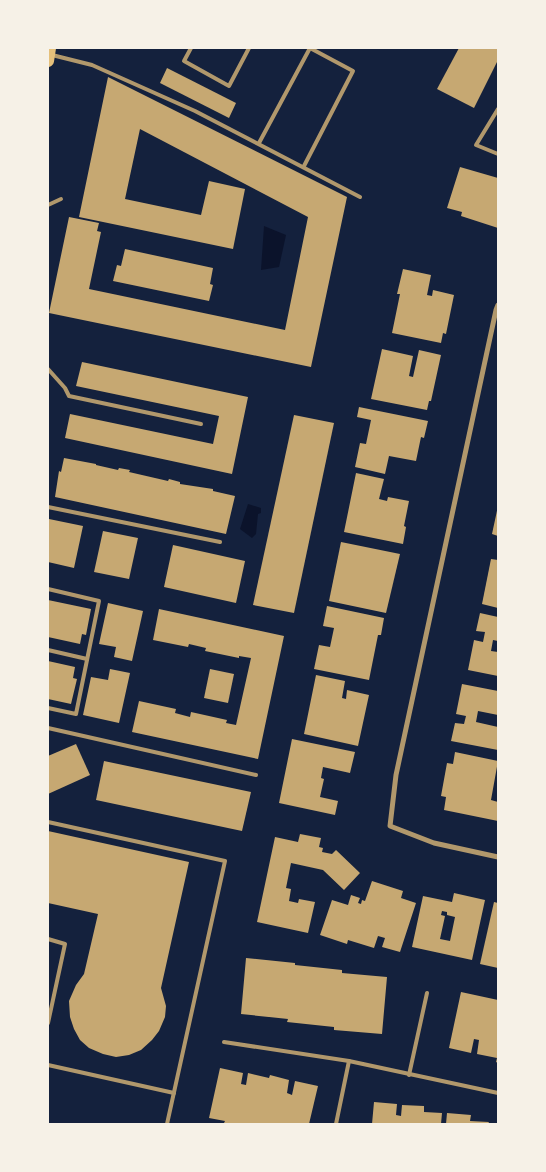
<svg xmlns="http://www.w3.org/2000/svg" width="546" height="1172" font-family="'Varela Round',sans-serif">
  <rect width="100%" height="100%" fill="#14213d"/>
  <!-- water -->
  <g fill="#0b132b">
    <polygon points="264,226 286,235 279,267 261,270"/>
    <polygon points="248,504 261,508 261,513 258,514 256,534 252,538 240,529"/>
  </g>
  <!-- building -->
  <g fill="#c6a872" fill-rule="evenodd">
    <polygon points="459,48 498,48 498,60 474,108 437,89"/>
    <polygon points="167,68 236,103 229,118 160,83"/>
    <polygon points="108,77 347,197 311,367 49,313 69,217 99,223 97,231 101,232 89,289 285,330 308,217 140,129 125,199 201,215 209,181 245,189 233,249 79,217"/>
    <polygon points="460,167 498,178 498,228 461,216 462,212 447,208"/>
    <polygon points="125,249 213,268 210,284 213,285 209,301 113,281 117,265 121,266"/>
    <polygon points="403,269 431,275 427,295 432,296 433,290 454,295 446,334 443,333 441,343 392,333 400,294 397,294"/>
    <polygon points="382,349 413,356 409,376 413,377 419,350 441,355 431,401 429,401 427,410 371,399"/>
    <polygon points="82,362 248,397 232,474 65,438 70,414 213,444 219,416 76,386"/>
    <polygon points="359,407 428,421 424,438 421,437 416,461 389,456 385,474 355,467 360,443 366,444 371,420 357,417"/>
    <polygon points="294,415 334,423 294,613 253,605"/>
    <polygon points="64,458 96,464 96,465 118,470 119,468 130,470 129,472 168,481 169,479 180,482 180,484 213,489 213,491 235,496 226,534 55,497 59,471 61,472"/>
    <polygon points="356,473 384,479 379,499 387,501 388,497 409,501 404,526 406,527 403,544 344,532"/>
    <polygon points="498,506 498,536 492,534"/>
    <polygon points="49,519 83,526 74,568 48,562"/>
    <polygon points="103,531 138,538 129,579 94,572"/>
    <polygon points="341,542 400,554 386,613 329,601"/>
    <polygon points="173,545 245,561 236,603 164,587"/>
    <polygon points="491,559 498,560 498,608 482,604"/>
    <polygon points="48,600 91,609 86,635 82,634 80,644 48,637"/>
    <polygon points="108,603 143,611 132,661 114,657 116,647 99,644"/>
    <polygon points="327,606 384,618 381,635 378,635 369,680 314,669 319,645 330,647 334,628 323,626"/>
    <polygon points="159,609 284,636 258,759 132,732 139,701 176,709 175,713 190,717 191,712 227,720 226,723 236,725 251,658 239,656 239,658 205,651 206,648 189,644 188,647 153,640"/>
    <polygon points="480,613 498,617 498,641 493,640 491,651 498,652 498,676 468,670 474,640 483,642 485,632 476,631"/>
    <polygon points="48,661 75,667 73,678 77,679 71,704 48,699"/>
    <polygon points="110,669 130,673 119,723 83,715 91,677 108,680"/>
    <polygon points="210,669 234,674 228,703 204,698"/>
    <polygon points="316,675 345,681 342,698 346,699 347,690 369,695 358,746 304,734"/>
    <polygon points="462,684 498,691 498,715 478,711 476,722 498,727 498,750 451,741 455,723 464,724 466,716 456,714"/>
    <polygon points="292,739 355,752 350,773 323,767 321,778 324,779 320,797 338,801 335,815 279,803"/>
    <polygon points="76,744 90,775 48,794 48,756"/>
    <polygon points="455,752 498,761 491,800 498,802 498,821 444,810 446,797 441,796 447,763 453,764"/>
    <polygon points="104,761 251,792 242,831 96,800"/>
    <polygon points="48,831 189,862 161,988 166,1006 165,1017 159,1031 152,1040 141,1050 129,1055 116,1057 103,1054 89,1048 80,1040 74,1029 70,1017 69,1001 76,985 84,974 98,914 48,903"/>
    <polygon points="300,834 321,838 319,847 323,848 322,852 332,854 336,850 360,873 344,890 323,870 291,863 286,888 291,889 289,901 298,903 299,899 315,902 308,933 257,922 275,837 298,842"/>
    <polygon points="372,881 403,891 401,898 416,903 400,952 382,947 385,938 378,936 374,948 348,940 347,944 320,935 332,900 348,905 351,895 360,898 358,903 361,904 362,900 365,901"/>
    <path d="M 454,893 L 485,900 L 472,960 L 412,947 L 423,896 L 452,902 ZM 442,911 L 447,912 L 447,915 L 455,917 L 450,941 L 440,939 L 445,916 L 441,915 Z"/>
    <polygon points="494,902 498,903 498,968 480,964"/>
    <polygon points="246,958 295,963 295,965 342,970 342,973 387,977 382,1034 334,1030 334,1027 287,1022 288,1019 241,1014"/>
    <polygon points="461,992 498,1000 498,1063 496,1062 497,1058 477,1054 479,1040 474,1039 471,1053 449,1048"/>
    <polygon points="220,1068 243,1073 241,1084 246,1085 248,1073 269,1078 270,1075 289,1080 287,1093 292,1095 295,1081 318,1086 309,1124 229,1124 224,1123 225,1121 209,1118"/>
    <polygon points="374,1102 397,1104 396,1115 401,1116 402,1105 424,1106 424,1112 442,1113 441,1124 372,1124"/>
    <polygon points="447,1113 471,1115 470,1121 489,1122 488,1124 446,1124"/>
  </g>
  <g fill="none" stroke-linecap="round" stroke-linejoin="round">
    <!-- service -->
    <g stroke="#b1986c" stroke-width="4">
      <polyline points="191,48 184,61 229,86 249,48"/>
      <polyline points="52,55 92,65 195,111 360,197"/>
      <polyline points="498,109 476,145 498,154"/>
      <polyline points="259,143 310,48 353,71 304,166"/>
      <polyline points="48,205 61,199"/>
      <polyline points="48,369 65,388 69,396 201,424"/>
      <polyline points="48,507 220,542"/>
      <polyline points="48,589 99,601 76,714 48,708"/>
      <polyline points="48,650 87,659"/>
      <polyline points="48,728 256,775"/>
      <polyline points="48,822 225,861 167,1124"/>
      <polyline points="48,939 65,944 48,1023"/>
      <polyline points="224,1042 349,1061 498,1093"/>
      <polyline points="48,1065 174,1093"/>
      <polyline points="409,1075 427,993"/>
      <polyline points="336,1124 349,1061"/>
    </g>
    <!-- minor -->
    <polyline stroke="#b1986c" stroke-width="5" points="498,305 496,310 396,775 390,826 434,843 498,857"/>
    <!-- primary -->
    <polyline stroke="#e5c07b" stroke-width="12" points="48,61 50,48"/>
  </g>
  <!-- border -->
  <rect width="546" height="1172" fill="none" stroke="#f6f1e7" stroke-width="98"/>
</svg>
